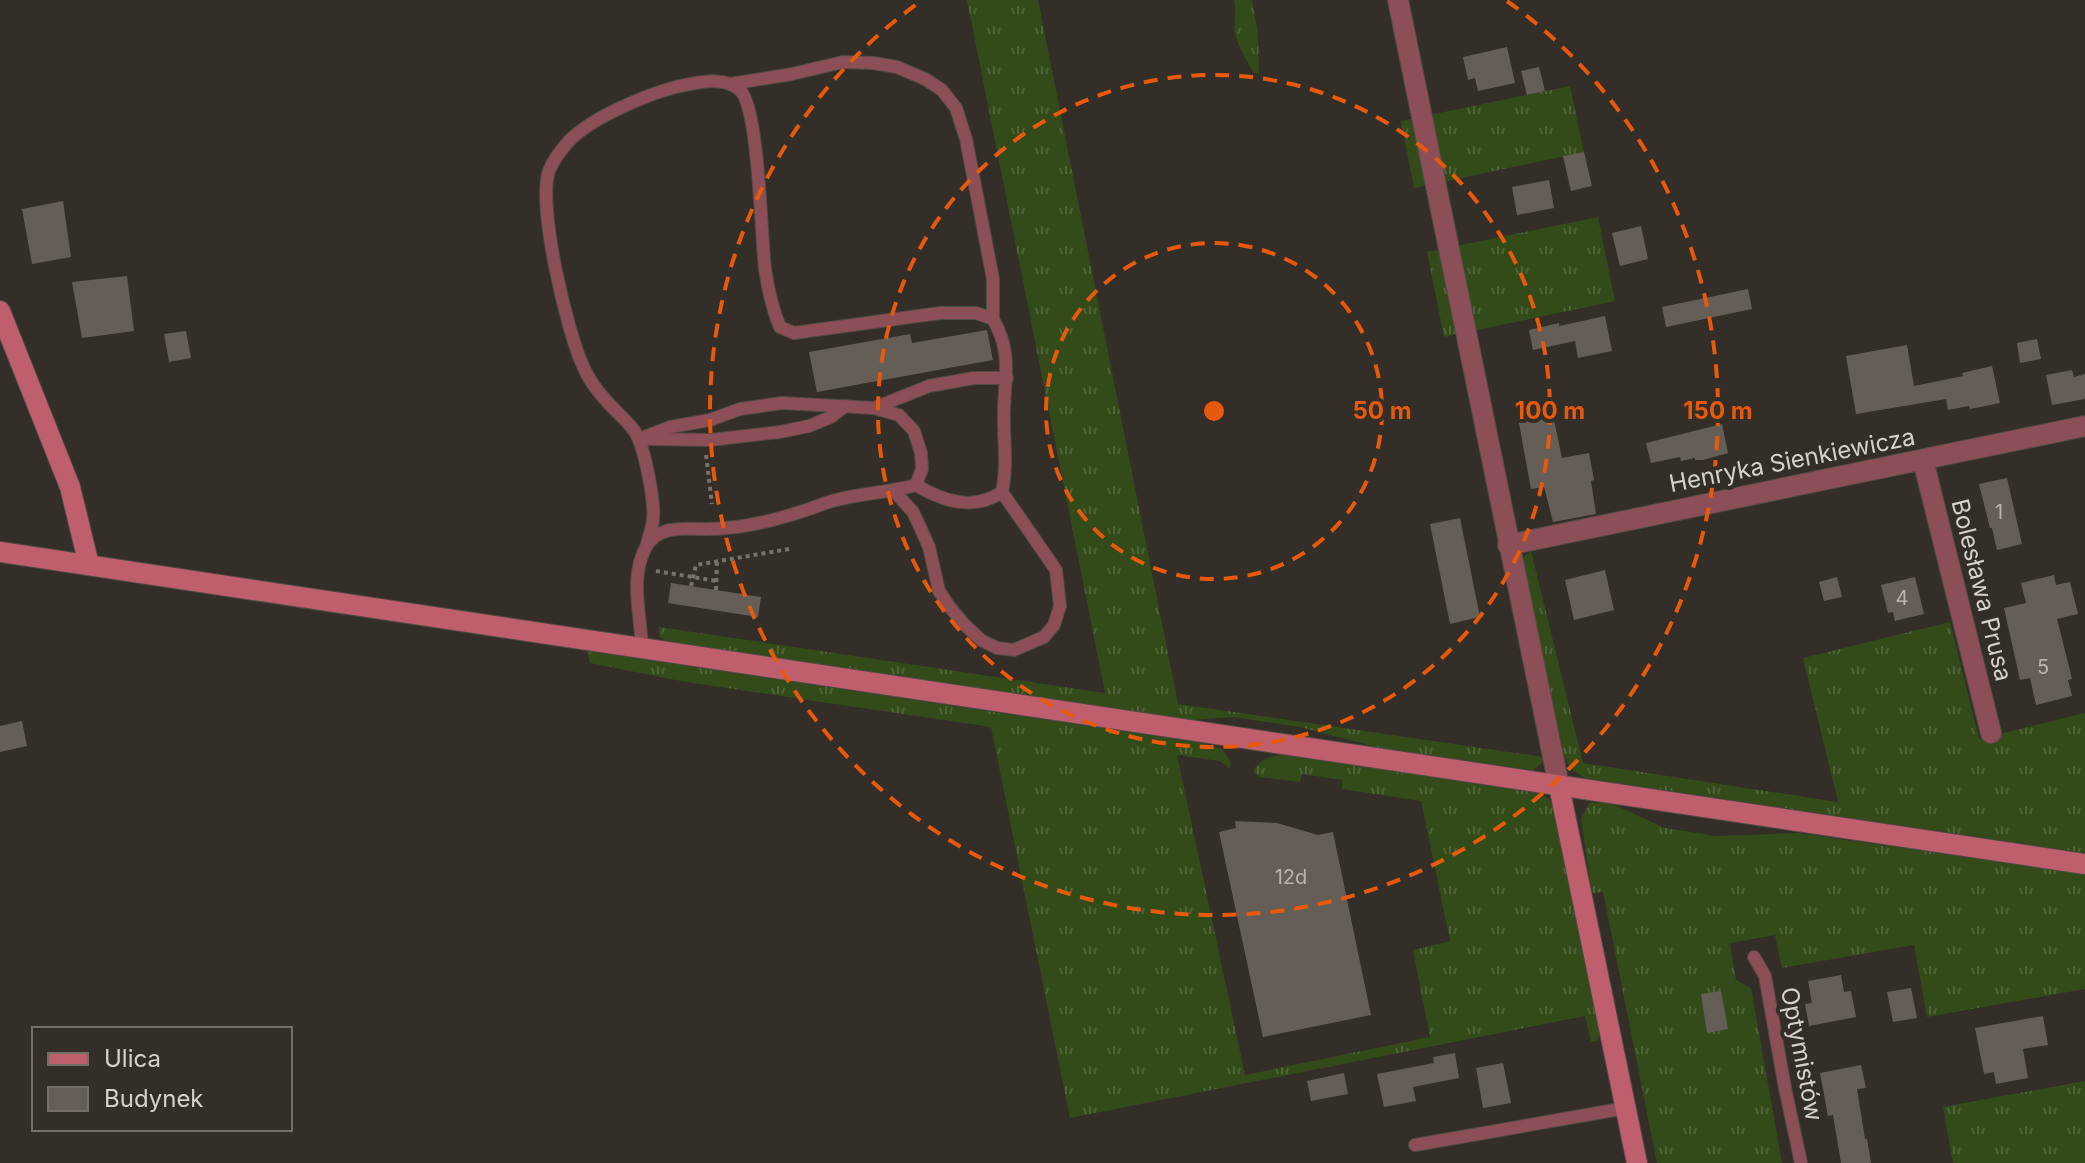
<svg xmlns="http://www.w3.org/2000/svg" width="2085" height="1163" font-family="Inter,sans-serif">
  <defs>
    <pattern id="grass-tufts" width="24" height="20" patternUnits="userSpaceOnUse" patternTransform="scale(2)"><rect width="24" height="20" fill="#324b19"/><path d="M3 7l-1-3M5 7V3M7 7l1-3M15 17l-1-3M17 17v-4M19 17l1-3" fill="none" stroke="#4f6439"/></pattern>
  </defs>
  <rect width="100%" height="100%" fill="#332e27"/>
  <!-- grass -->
  <g fill="url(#grass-tufts)">
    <polygon points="967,0 1038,0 1178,704 1544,757 1542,763 1533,770 1380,748 1300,727 1233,717 1191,720 1144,714 666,642 659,636 659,627 1105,693"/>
    <path d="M 1234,0 L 1252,0 L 1258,33 L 1259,74 L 1254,73 C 1247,60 1238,48 1235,33 C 1234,22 1236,11 1234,0 Z"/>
    <polygon points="1570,86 1584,152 1414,188 1401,121"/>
    <polygon points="1598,217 1615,301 1444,337 1427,252"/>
    <polygon points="1531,551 1583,763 1838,802 1803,658 1950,622 1979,739 2085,713 2085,853 1585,778 1571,769 1564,756 1522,559"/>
    <path d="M 587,651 L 1207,744 L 1223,750 L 1231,763 L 1230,769 L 1220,761 L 1177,755 L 1245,1075 L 1430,1037 L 1413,950 L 1450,941 L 1421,801 L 1342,789 L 1342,780 L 1302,774 L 1300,782 L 1259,777 L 1255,774 L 1254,769 C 1263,757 1271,756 1284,755 L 1538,793 L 1549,799 L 1560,818 L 1601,1032 L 1597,1041 L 1591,1042 L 1585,1016 L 1070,1118 L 991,727 L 686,682 L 590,663 Z"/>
    <polygon points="1589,803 1610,803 1665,828 1716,836 1797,833 2085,874 2085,989 1927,1017 1914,945 1782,968 1775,935 1730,943 1736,980 1751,988 1782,1163 1657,1163 1603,892 1592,893 1581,819"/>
    <polygon points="2085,1081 2085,1163 1953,1163 1943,1107"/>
  </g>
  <!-- building -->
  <g fill="#645e57">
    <polygon points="1507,47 1515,83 1478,91 1475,78 1468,80 1463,57"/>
    <polygon points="1539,67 1545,91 1527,95 1521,71"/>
    <polygon points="1584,152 1592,186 1571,191 1563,156"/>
    <polygon points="1549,180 1554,208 1517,215 1512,187"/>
    <polygon points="63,201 71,257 32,264 22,209"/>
    <polygon points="1641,226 1648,259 1620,266 1612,233"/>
    <polygon points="127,276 134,331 82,338 72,282"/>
    <polygon points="1748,289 1752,309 1666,327 1662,307"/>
    <polygon points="1605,316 1612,351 1578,358 1575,341 1533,350 1529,330 1559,323 1559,326"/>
    <polygon points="987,330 993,360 817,392 809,352 910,334 912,343"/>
    <polygon points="186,331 191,358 169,362 164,334"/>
    <polygon points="2037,339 2041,359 2020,363 2017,343"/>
    <polygon points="1907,345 1914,386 1963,376 1962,373 1992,366 2000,403 1970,409 1969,406 1948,410 1946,399 1856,414 1846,356"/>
    <polygon points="2072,370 2074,377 2085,374 2085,399 2052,405 2046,375"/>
    <polygon points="1552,411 1562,458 1589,453 1594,480 1591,481 1596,514 1553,522 1544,487 1531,489 1518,418"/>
    <polygon points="1722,424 1728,453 1703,460 1695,460 1695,458 1681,461 1680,457 1651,463 1646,443"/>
    <polygon points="2007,478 2022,544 1997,550 1992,528 1990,528 1979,484"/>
    <polygon points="1460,518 1480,617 1450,624 1430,524"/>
    <polygon points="1605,570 1614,610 1574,620 1565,580"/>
    <polygon points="2054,575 2056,585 2070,582 2078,614 2057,619 2072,679 2068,680 2072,696 2036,705 2030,678 2020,680 2004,608 2026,603 2021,583"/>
    <polygon points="1837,577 1842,597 1824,601 1819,582"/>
    <polygon points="1915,577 1924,614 1895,621 1893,612 1888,613 1881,585"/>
    <polygon points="671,583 761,597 758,617 668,603"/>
    <polygon points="22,721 27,746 0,752 0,726"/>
    <polygon points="1235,821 1277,823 1318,835 1333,832 1371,1015 1263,1037 1219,832 1236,828"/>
    <polygon points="1841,975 1844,992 1851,991 1856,1017 1809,1026 1805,1004 1812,1003 1808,981"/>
    <polygon points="1911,988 1917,1018 1893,1022 1887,992"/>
    <polygon points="1721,991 1728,1029 1707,1033 1701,994"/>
    <polygon points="2043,1016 2048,1045 2023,1049 2028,1078 1996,1084 1994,1072 1984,1074 1975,1028"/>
    <polygon points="1455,1053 1459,1078 1413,1087 1416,1101 1384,1107 1377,1074 1434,1063 1433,1057"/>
    <polygon points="1503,1063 1511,1103 1483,1108 1476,1068"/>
    <polygon points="1861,1065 1866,1088 1857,1089 1865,1139 1867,1139 1871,1163 1841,1163 1833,1115 1828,1116 1820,1073"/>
    <polygon points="1344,1073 1348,1094 1311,1101 1307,1081"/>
  </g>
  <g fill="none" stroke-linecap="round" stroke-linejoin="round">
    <defs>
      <g id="lane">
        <polyline points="730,84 792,74 843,62 873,63 897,67 925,79 942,90 956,108 966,139 993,279 993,319"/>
        <polyline points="874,408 929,386 974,378 1007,378"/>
        <path d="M 639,439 L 670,427 L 710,420 L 740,409 L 782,403 L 874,408 L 899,415 L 914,431 L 921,453 L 922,469 L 916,485 C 888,493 859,493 832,501 C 822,504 813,508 803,511 C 770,522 735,530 700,529 C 680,528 657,527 646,547 C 629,578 641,615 642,649"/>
        <polyline points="647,439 710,440 780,432 809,426 831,417 845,406"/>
        <polyline points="894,491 913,512 921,529 929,547 939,591 949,606 964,624 981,640 997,648 1014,650 1044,637 1054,625 1060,606 1056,570 1002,492"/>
        <path d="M 647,544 C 649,536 652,528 653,520 C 655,502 645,448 635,432 C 630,424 622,417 615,410 C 602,397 590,383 583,366 C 567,332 537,205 549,171 C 553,160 561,150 569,141 C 591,118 645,95 676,87 C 695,83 724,75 740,90 C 759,108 761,237 765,269 C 768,289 772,308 780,327 L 794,333 L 940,313 L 976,313 L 993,319 C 1012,352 1005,375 1004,410 C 1003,437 1008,465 1002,492 C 974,511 944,502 916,485"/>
        <polyline points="1754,957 1765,976 1785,1088 1801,1163"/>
        <polyline points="1415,1145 1626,1108"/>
      </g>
      <g id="street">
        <polyline points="1398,0 1559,786"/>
        <polyline points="1923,460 1991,733"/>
        <polyline points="1508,545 2085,426"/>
      </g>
      <g id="secondary">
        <polyline points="0,311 70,487 89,565"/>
        <polyline points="0,552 2085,864"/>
        <polyline points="1559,786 1637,1163"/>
      </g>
    </defs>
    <!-- lane casing -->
    <use href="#lane" stroke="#504b45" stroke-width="14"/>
    <!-- street casing -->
    <use href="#street" stroke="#504b45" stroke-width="22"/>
    <!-- secondary casing -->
    <use href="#secondary" stroke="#504b45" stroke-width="22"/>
    <!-- path -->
    <g stroke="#76726c" stroke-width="4" stroke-dasharray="4 4" stroke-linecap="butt">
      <polyline points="706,455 712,504"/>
      <polyline points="656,571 717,581"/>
      <polyline points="691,586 696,565 789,549"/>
      <polyline points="716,590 717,560"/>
    </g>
    <!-- lane -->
    <use href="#lane" stroke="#8c4f57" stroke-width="12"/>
    <!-- street -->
    <use href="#street" stroke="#8c4f57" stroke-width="20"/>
    <!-- secondary -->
    <use href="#secondary" stroke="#bf5f6d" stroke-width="20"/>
  </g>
  <!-- distance rings -->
  <g fill="none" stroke="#e8590c" stroke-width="4" stroke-dasharray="14 10">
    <circle cx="1214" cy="411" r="168"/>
    <circle cx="1214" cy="411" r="336"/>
    <path d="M1507 1A504 504 0 1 1 921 1"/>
  </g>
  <g text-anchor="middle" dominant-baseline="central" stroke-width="8" stroke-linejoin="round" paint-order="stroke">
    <!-- number labels -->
    <g font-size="20" fill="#b9b4b0">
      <text x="1999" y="512">1</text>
      <text x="1902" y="598">4</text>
      <text x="2043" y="667">5</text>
      <text x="1291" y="877">12d</text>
    </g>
    <!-- street labels -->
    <g font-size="24" fill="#d5d1cd" stroke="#332e27">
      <text transform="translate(1792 460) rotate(-11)">Henryka Sienkiewicza</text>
      <text transform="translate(1982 590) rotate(76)">Bolesława Prusa</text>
      <text transform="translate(1802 1054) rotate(79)">Optymistów</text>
    </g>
  </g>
  <circle cx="1214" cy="411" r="12" fill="#e8590c" stroke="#332e27" stroke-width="4"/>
  <g font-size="24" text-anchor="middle" font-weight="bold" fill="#e8590c" stroke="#332e27" stroke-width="8" stroke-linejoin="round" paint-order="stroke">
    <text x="1382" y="419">50 m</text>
    <text x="1550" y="419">100 m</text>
    <text x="1718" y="419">150 m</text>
  </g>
  <!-- legend -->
  <rect x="32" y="1027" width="260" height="104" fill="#332e27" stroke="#746f69" stroke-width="2"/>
  <rect x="48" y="1053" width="40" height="12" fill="#bf5f6d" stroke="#746f69" stroke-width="2"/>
  <text x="104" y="1067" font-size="24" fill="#d5d1cd">Ulica</text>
  <rect x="48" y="1087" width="40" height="24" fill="#645e57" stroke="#746f69" stroke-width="2"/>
  <text x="104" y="1107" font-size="24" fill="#d5d1cd">Budynek</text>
</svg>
